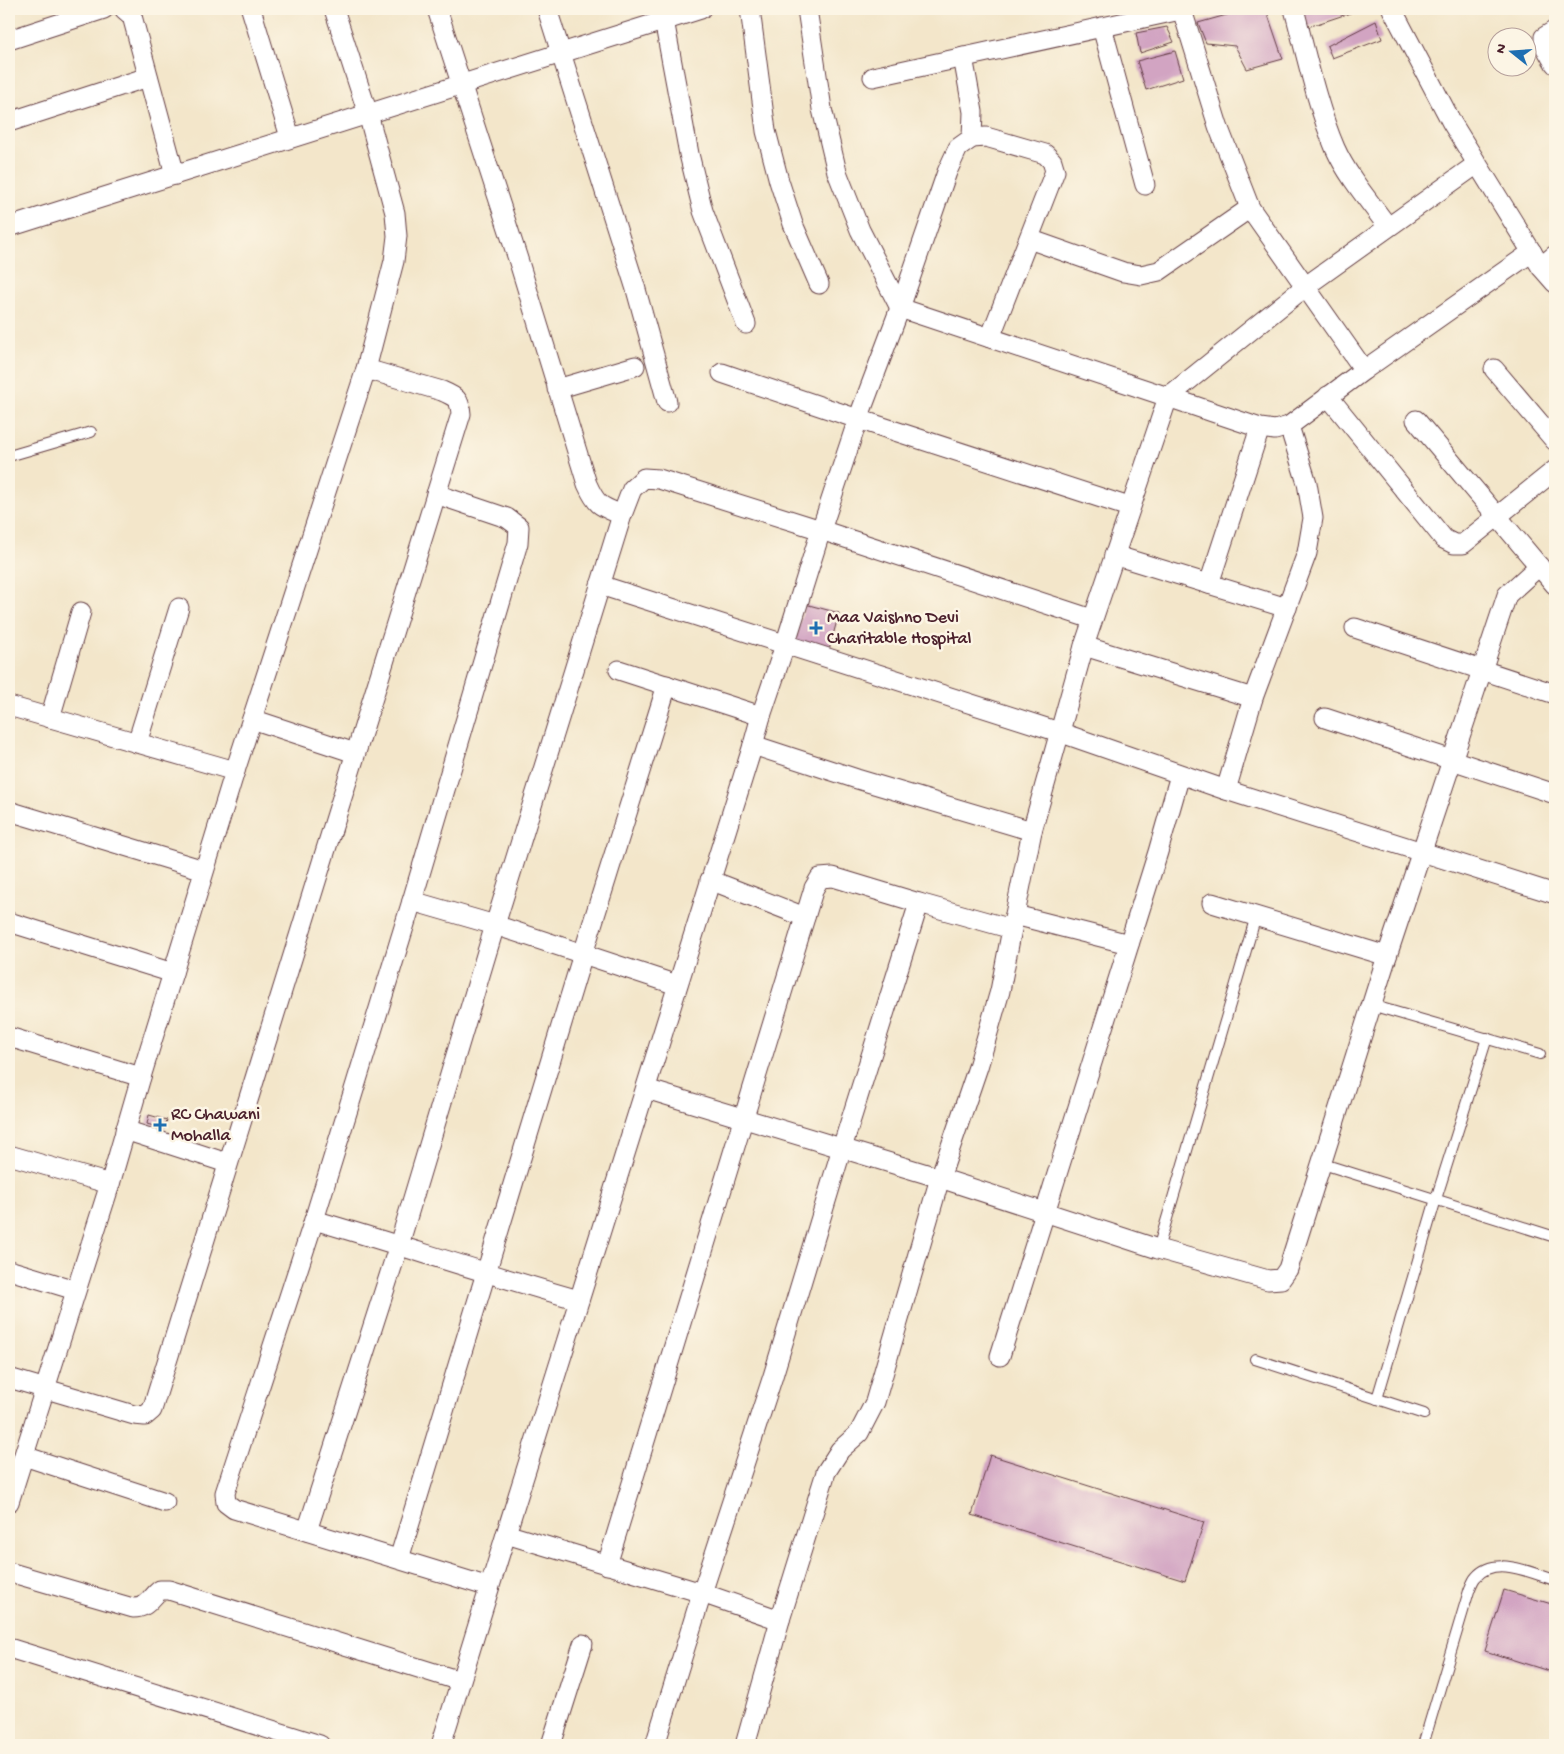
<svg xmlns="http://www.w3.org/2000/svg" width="1564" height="1754" font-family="'Gochi Hand',sans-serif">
  <rect width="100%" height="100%" fill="#fcf5e5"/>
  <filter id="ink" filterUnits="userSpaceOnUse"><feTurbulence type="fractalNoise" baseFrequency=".02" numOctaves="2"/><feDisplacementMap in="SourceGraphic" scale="10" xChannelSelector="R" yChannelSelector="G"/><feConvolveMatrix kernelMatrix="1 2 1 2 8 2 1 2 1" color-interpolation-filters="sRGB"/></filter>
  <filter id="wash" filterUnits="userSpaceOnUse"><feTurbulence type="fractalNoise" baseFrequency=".0096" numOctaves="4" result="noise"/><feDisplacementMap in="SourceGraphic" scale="20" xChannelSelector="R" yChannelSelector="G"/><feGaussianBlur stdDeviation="1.12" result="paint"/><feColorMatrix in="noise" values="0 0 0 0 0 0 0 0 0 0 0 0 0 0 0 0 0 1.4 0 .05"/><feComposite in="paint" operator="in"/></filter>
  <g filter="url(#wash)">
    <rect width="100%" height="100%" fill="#f3e6ca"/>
    <g id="blocks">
      <!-- building -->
      <g fill="#d2a4c2">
        <polygon points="1248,9 1266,9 1283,59 1247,69 1235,46 1206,43 1198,23"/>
        <polygon points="1302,9 1362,9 1308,27"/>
        <polygon points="1376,21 1382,39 1332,58 1327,46"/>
        <polygon points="1167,27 1174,42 1140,53 1136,33"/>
        <polygon points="1175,51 1183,78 1146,90 1137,61"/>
        <polygon points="805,604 839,613 828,654 794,644"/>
        <polygon points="149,1115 167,1120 164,1129 147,1124"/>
        <polygon points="990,1455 1204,1522 1185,1581 972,1515"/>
        <polygon points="1504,1590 1555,1605 1555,1673 1485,1651"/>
      </g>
    </g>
  </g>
  <g filter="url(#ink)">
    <use href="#blocks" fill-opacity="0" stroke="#633d43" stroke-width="1"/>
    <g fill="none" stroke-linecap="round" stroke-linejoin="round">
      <defs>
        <g id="lane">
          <polyline points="9,456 91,432"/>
          <polyline points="1371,1005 1540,1054"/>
          <polyline points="1323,1164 1555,1237"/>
          <polyline points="1158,1249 1256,916"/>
          <polyline points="1255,1359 1424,1414"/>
          <polyline points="1377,1399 1436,1199 1487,1038"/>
          <path d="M 1423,1745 L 1469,1591 C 1471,1586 1473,1580 1476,1577 C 1495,1554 1533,1574 1555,1580"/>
        </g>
        <g id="street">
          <polyline points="124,9 132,16 175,175"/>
          <polyline points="251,9 290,137"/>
          <path d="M 437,9 L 518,259 L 587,484 C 597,506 600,506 622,515"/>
          <polyline points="547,9 635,286 667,402"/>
          <polyline points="750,9 766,131 779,181 793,224 819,284"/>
          <polyline points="807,9 822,109 837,172 860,230 900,308 1168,397 1306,286 1477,164"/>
          <path d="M 1294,9 C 1306,54 1317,106 1335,148 C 1348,177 1370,202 1388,227"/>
          <polyline points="1392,9 1452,123 1541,267 1555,283"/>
          <polyline points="1182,10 1218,126 1250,208 1364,370 1532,252"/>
          <polyline points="664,20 689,154 703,211 746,324"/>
          <polyline points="1102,27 1145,185"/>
          <polyline points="1555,30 1544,37 1544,45 1555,64"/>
          <polyline points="9,40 104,9"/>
          <polyline points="963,57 973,112 972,138 958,148 947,172 900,308 858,419 821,530 785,645 761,716 753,745 506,1534 702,1593 773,1376 842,1148 919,903 1012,929 1032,831 1084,646 1168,397 1260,428 1275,430 1289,426 1364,370"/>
          <polyline points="873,77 1185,9"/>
          <polyline points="9,122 148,77"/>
          <polyline points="972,138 986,137 1045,154 1052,161 1055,171 990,338"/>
          <polyline points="9,227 701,9"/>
          <polyline points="1029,239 1123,272 1141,275 1159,271 1250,208"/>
          <polyline points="1541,267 1555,255"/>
          <polyline points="1494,369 1555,441"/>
          <polyline points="722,373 858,419 1129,507"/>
          <polyline points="557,389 635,366"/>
          <polyline points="1328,396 1444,539 1454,544 1463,544 1555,470"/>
          <polyline points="1416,420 1555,585"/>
          <polyline points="436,494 507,518 519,527 518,543 412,901 314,1220 225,1493 226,1503 234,1509 489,1587"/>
          <polyline points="1114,555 1287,608"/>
          <polyline points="1209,584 1260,428"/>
          <polyline points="600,585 1059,732 1226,790 1555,894"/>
          <polyline points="1355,628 1555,694"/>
          <polyline points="1084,646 1253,698"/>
          <polyline points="619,670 761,716"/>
          <polyline points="9,706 235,771 141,1077 110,1184 9,1502"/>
          <polyline points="50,718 81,612"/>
          <polyline points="1325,718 1555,794"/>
          <polyline points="252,719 355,753"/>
          <polyline points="137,743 179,608"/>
          <polyline points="753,745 857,779 1032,831"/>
          <polyline points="235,771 366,369 394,261 397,236 395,213 368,114 334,9"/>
          <polyline points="1226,790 1253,698 1307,553 1313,518 1307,483 1289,426"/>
          <polyline points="9,811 204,870"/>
          <polyline points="710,880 805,917"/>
          <polyline points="412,901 495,925 677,985"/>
          <polyline points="1212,903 1387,956"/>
          <polyline points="1015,915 1129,944"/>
          <polyline points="9,922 173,973"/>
          <polyline points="9,1037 141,1077"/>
          <polyline points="646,1089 940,1178 1158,1249 1268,1280 1281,1279 1288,1269 1387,956 1507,595 1539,566"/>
          <polyline points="125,1130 227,1163"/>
          <polyline points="9,1155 110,1184"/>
          <path d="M 314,1220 C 403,1246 490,1275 579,1300"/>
          <polyline points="9,1270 75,1290"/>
          <polyline points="1000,1356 1158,852 1180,775"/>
          <path d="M 9,1378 L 134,1415 L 145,1416 L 152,1410 L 461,414 C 460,399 456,397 442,391 L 366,369"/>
          <polyline points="24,1456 165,1502"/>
          <polyline points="307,1531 399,1245 495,925 622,515 632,489 644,478 659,479 821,530 1092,619"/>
          <polyline points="399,1559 583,954 667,685"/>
          <polyline points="607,1565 814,888 820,878 833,877 919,903"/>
          <path d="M 9,1572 L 133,1608 C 148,1608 150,1598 160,1590 L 169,1590 L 460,1681"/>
          <polyline points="9,1648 320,1745"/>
          <polyline points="441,1745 506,1534"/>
          <polyline points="551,1745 583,1644"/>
          <polyline points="655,1745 702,1593 780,1620"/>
          <polyline points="745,1745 780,1620 826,1472 840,1450 859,1433 875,1402 940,1178 978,1067 1000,991 1012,929"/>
        </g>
      </defs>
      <!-- lane casing -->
      <use href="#lane" stroke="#633d43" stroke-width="12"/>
      <!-- street casing -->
      <use href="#street" stroke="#633d43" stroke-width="21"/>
      <!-- lane -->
      <use href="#lane" stroke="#fff" stroke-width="10"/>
      <!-- street -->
      <use href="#street" stroke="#fff" stroke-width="19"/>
    </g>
  </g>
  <!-- markers -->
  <g fill="#1f6fb2" stroke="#fcf5e5" stroke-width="2">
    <path d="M813.5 620.5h5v5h5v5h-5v5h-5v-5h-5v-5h5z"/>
    <path d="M157.5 1117.5h5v5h5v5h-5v5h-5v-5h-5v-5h5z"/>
  </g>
  <g text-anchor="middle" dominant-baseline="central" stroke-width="5" stroke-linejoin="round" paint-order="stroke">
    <!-- poi labels -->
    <g font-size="18" fill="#4a1f2b" stroke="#fcf5e5" text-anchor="start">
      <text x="827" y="618">Maa Vaishno Devi<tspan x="827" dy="21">Charitable Hospital</tspan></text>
      <text x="171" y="1115">RC Chawani<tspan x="171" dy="21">Mohalla</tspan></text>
    </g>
  </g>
  <!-- margin -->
  <rect width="1564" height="1754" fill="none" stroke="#fcf5e5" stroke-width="30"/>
  <!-- north arrow -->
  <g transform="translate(1512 52) rotate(287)"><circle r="24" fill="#fcf5e5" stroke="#b59f9b"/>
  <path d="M0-4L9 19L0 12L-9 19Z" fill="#1f6fb2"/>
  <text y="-8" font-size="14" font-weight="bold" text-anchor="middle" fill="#4a1f2b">N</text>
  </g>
</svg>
